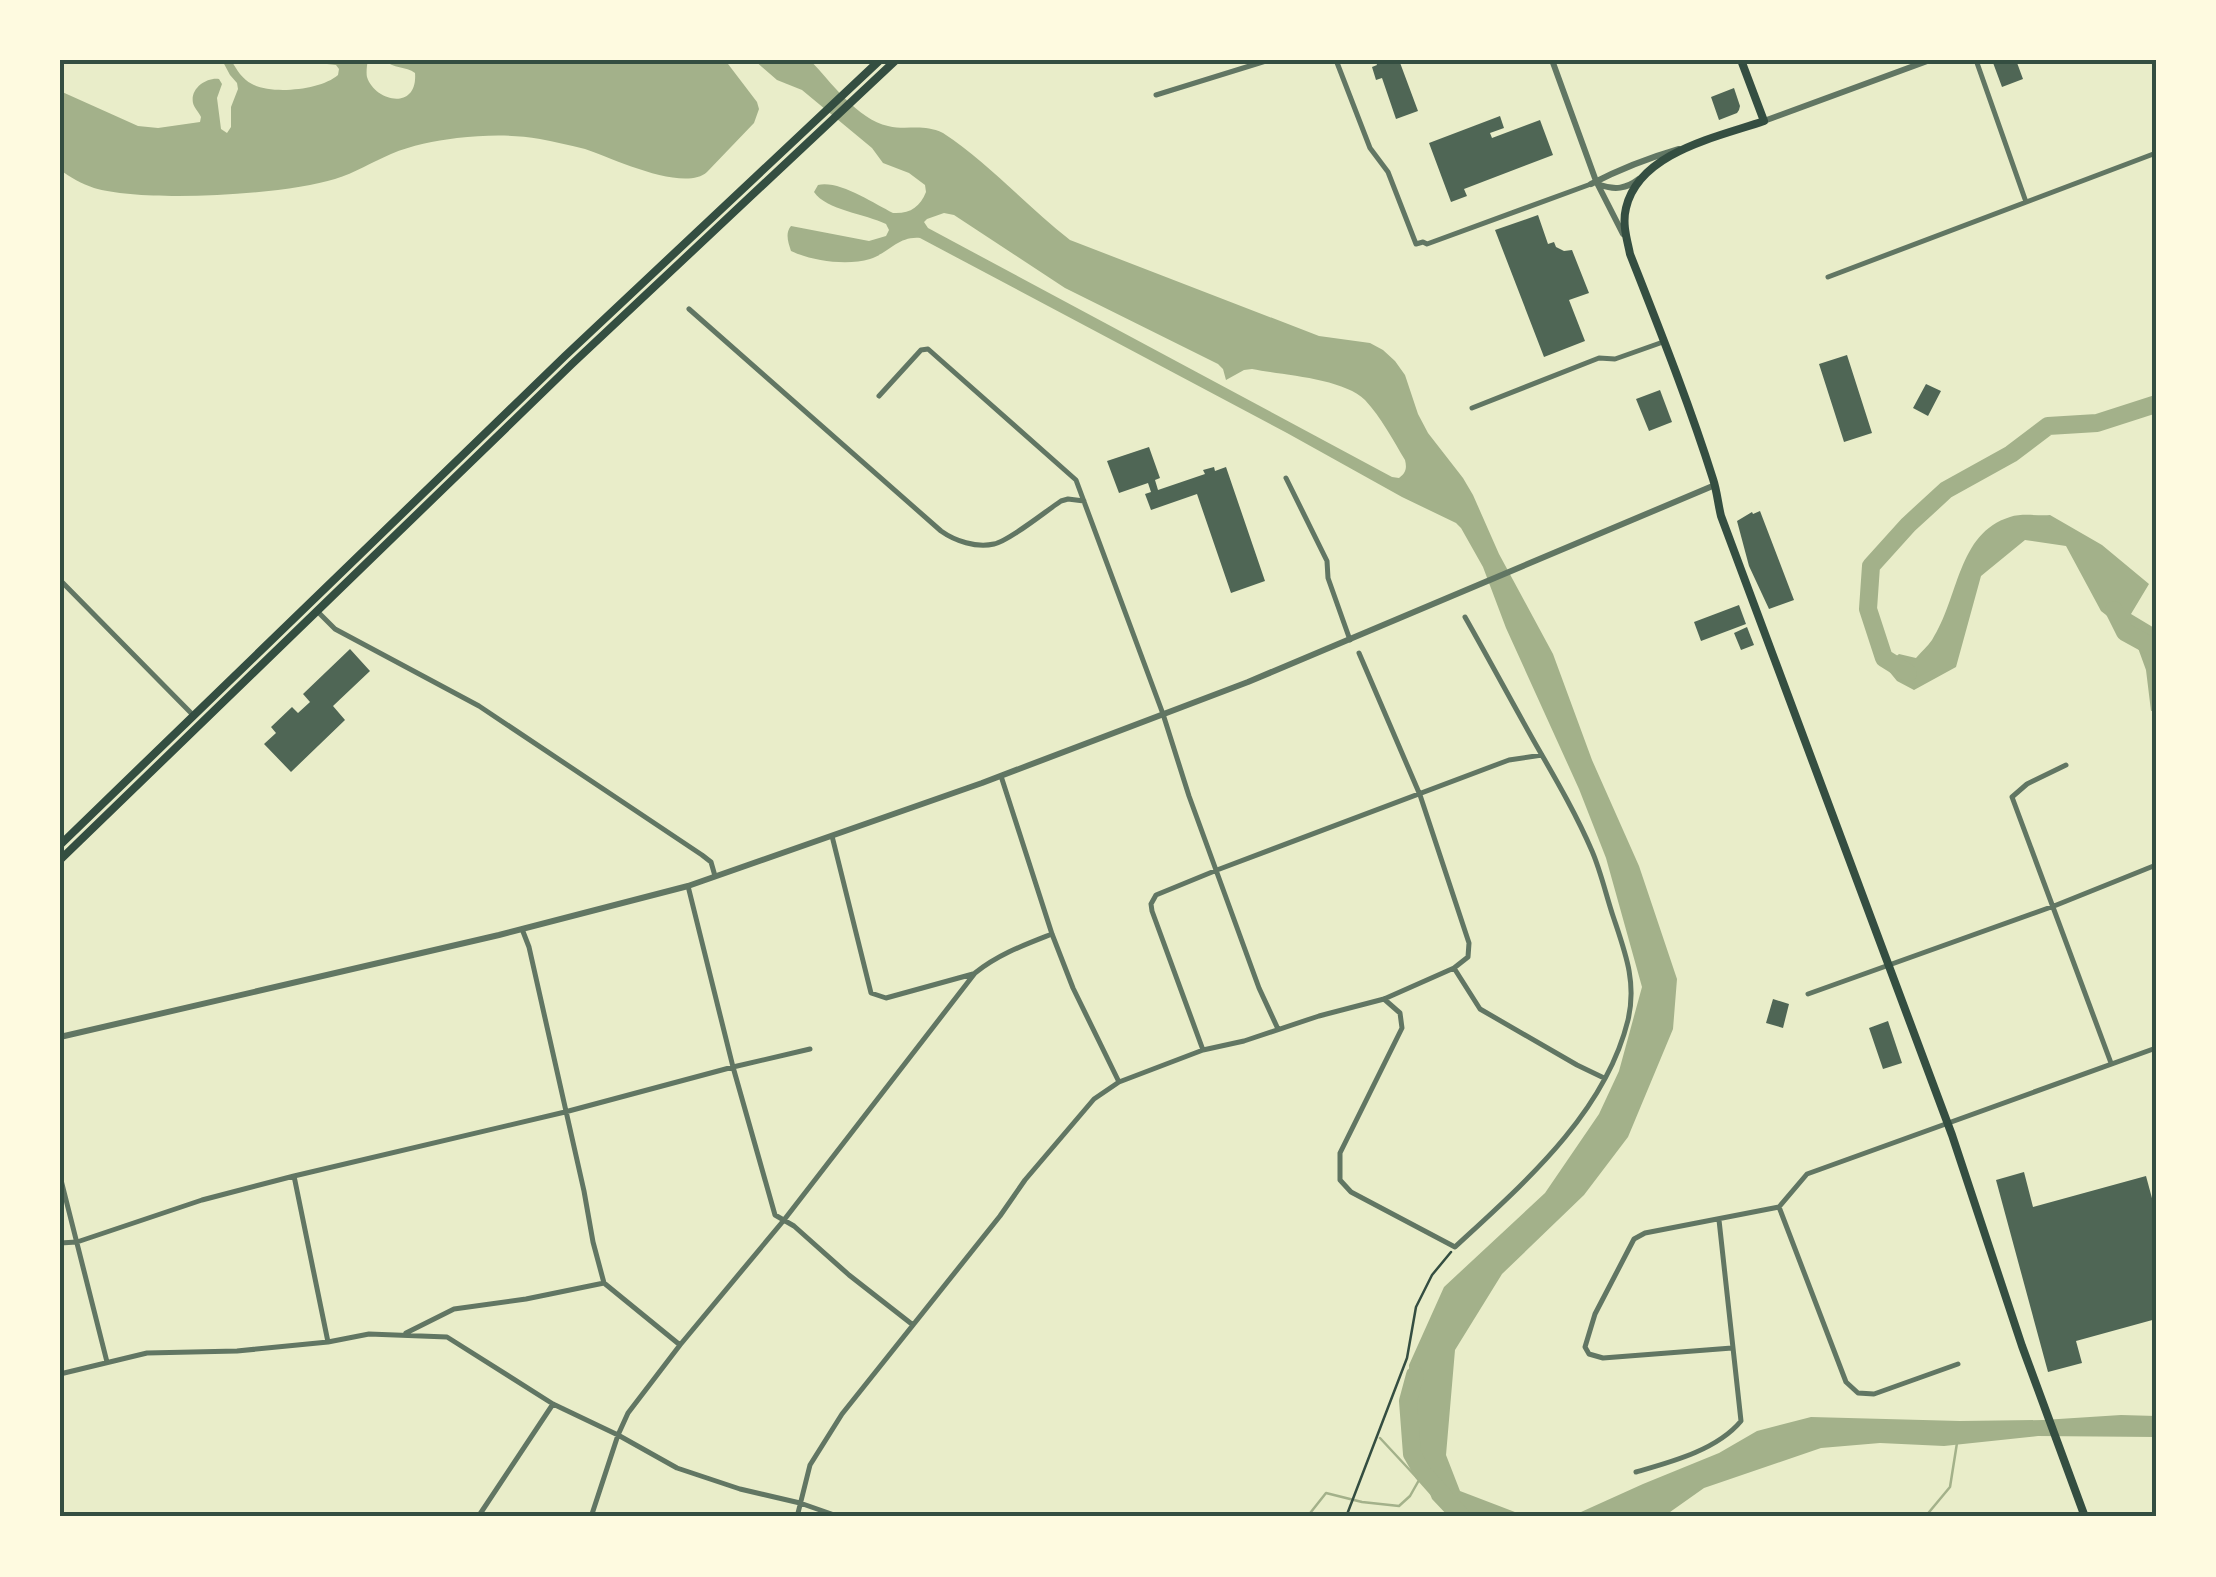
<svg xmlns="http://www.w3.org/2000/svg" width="2216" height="1577" font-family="Inter,sans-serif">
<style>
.water{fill:#a3b18a;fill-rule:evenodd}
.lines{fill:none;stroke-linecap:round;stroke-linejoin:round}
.stream{stroke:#a3b18a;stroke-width:2.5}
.river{stroke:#a3b18a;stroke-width:18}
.building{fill:#4f6655}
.path{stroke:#344e41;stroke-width:2.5}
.minor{stroke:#617663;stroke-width:5}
.tertiary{stroke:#617663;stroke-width:6}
.trunk{stroke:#344e41;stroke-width:8}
.neatline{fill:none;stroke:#344e41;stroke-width:4}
</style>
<rect width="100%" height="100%" fill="#e9edc9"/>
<path class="water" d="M222,60h9c6,10 11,19 21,24 20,11 69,6 86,-9l1,-6 -3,-4 -9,-1 -79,-4h120c-1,4 -2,13 -1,17 8,25 51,34 48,-4 -9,-7 -22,-4 -31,-13h341l32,42 2,7 -5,14 -47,49c-23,21 -95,-14 -122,-23 -15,-4 -30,-7 -45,-10 -28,-5 -55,-4 -83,-1 -23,3 -45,7 -66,16 -19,8 -36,19 -56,25 -51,16 -190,24 -241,9 -12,-4 -24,-11 -34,-18v-79l78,35 20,2 42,-6 1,-5c-2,-5 -7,-9 -8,-14 -3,-15 14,-26 26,-24l3,5 -5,14 4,31 6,4 4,-6v-20l7,-18 -1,-6 -7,-8z
M754,60h56c20,21 48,60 78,66 20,5 33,-3 55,7 46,30 83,73 127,107l249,96 51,7 13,7 12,11 10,14 13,39 10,19 35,45 10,17 26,59 54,100 39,106 47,106 38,113 -4,50 -45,108 -44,58 -82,79 -47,76 -9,105 14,36 68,26h-79l-17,-18 -22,-57 -1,-77 35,-78 101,-94 54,-79 20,-43 23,-84 -36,-129 -27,-69 -73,-161 -23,-61 -22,-39 -5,-5 -54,-26 -115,-64 -367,-195c-22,-2 -31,15 -50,21 -23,7 -58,2 -79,-8 -3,-9 -6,-18 0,-25l78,15 17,-5 3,-6 -3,-6c-20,-10 -60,-14 -72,-32l4,-7c21,-5 55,18 75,28 17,1 27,-6 33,-21l-1,-7 -16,-12 -26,-10 -11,-15 -70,-58 -25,-10zM944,213l10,2 111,73 153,76 5,5 3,11 18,-10 8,-1c30,6 91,9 113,31 16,17 28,40 40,60 2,8 1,13 -6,18l-7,-1 -464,-249 -4,-6 3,-3z
M2050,515l52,30 47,39 -18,30 25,15v81l-5,1 -5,-41 -12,-33 -33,-26 -35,-65 -41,-6 -44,36 -25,91 -42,23 -17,-9 -9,-11v-7l11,-9 17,4c5,-6 12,-12 16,-18 27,-41 25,-107 78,-123 12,-4 28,-1 40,-2z
M2121,1415l35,1v21l-118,-1 -94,10 -64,-3 -59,5 -117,40 -41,29h-107l25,-5 62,-28 76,-31 38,-22 54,-14 149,4 83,-1z"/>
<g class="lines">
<path class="stream" d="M1380,1438l39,42
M1307,1517l19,-24 36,9 37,4 11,-10 13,-23
M1925,1517l25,-30 7,-44"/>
<path class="river" d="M2114,610l11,22 31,17
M1908,673l-24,-15 -16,-49 3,-43 37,-41 38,-35 65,-36 37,-28 49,-3 59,-19
M1415,1375l-7,26 4,53 11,19 39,44"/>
</g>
<path class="building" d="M1375,60h24l19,51 -22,8 -14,-41 -6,2 -4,-13 5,-2z
M1992,60h24l7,19 -21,8z
M1734,88l6,18 -1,4 -2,3 -18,7 -8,-23z
M1500,116l4,12 -14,5 2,5 48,-18 13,35 -89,34 3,7 -16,6 -22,-59z
M1538,215l10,29 6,-2 2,5 8,4 8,-1 17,43 -20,7 16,41 -41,16 -49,-127z
M1847,355l25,78 -28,9 -25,-78z
M1926,384l15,7 -13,25 -15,-8z
M1660,390l12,32 -23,9 -13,-32z
M1149,447l11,31 -5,2 3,10 47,-16 -2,-4 11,-3 1,4 11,-4 39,114 -34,12 -34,-99 -46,16 -6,-16 6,-2 -3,-9 -29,10 -12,-32z
M1760,511l34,89 -25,9 -20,-43 -12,-45 15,-9 1,2z
M1739,605l7,19 -45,17 -7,-19z
M1747,627l7,18 -13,5 -7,-17z
M350,649l20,22 -37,35 12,14 -54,52 -27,-28 12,-11 -5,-6 21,-20 6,6 12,-11 -7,-8z
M1773,999l16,5 -6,24 -17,-5z
M1888,1021l14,42 -19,6 -14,-41z
M2024,1172l9,35 113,-31 10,37v106l-80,22 6,22 -34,9 -52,-192z"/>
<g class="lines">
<path class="path" d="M1346,1517l61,-159 9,-51 16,-32 19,-23"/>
<path class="minor" d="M1336,60l34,88 18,24 28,72 7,-2 4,2 164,-60
M1976,60l50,142
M1156,95l113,-35
M1828,277l328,-124
M689,309l252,222c14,10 35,17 53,13 15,-3 52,-33 67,-43l7,-2 16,2
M879,396l42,-46 7,-1 148,131 87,234 26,82 70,192 19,41
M1472,408l127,-50 16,1 48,-17
M1286,478l41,83 1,17 22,62
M60,580l133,135
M317,611l18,18 144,77 223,149 9,7 4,14
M2066,765l-39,19 -15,13 99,266
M1001,776l51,158 21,54 46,94
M832,836l39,157 15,5 87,-24
M688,886l45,181 42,148 19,11 55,49 64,50
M522,929l7,18 55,244 9,51 11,41 76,62
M1454,968l26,41 97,56 27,13
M1808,994l246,-88 102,-41
M1384,999l16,14 2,15 -62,125v27l11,12 104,55c68,-63 150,-133 173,-227 9,-38 -3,-68 -15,-104 -7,-21 -12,-44 -21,-65 -15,-35 -34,-68 -53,-101 -25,-44 -49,-89 -74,-133
M1203,1050l-51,-139 -1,-7 5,-9 61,-25 292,-110 33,-5
M60,1176l47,186
M294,1176l34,166
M1779,1207l67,175 12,11 16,1 84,-30
M60,1243l17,-1 125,-42 92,-24 271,-64 168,-45 77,-18
M406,1333l48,-24 72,-10 78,-16
M1732,1348l-129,10 -14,-4 -4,-7 10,-33 39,-75 11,-6 134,-26 28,-33 349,-126
M60,1374l87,-21 90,-2 91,-9 41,-8 78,3 106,67 65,31 59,33 63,21 60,14 40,14
M1636,1472c35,-10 81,-22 105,-51l-22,-201
M478,1517l75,-113
M591,1517l27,-82 10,-22 52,-68 104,-125 191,-247c24,-19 49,-28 77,-39
M797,1517l13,-52 32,-51 158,-198 25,-36 69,-81 25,-17 84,-32 41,-9 75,-25 65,-17 70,-31 14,-11 1,-14 -49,-148 -61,-142"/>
<path class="tertiary" d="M1552,60l44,121 27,53
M1764,121l166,-61
M1591,184c29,-15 57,-26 88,-35
M1600,185c15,5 26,4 39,-6
M60,1037l439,-102 189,-49 294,-103 266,-101 467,-197"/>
<path class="trunk" d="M1741,60l23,61c-46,16 -125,31 -138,87 -4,16 1,31 4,46 29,74 59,149 83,225 4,12 5,25 8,37l231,619 70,211 63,171
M60,845l505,-489 315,-296
M60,860l512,-496 324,-304"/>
</g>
<rect width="2216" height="1577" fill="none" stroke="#fefae0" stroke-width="125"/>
<rect x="62" y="62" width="2092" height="1452" class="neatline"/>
</svg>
